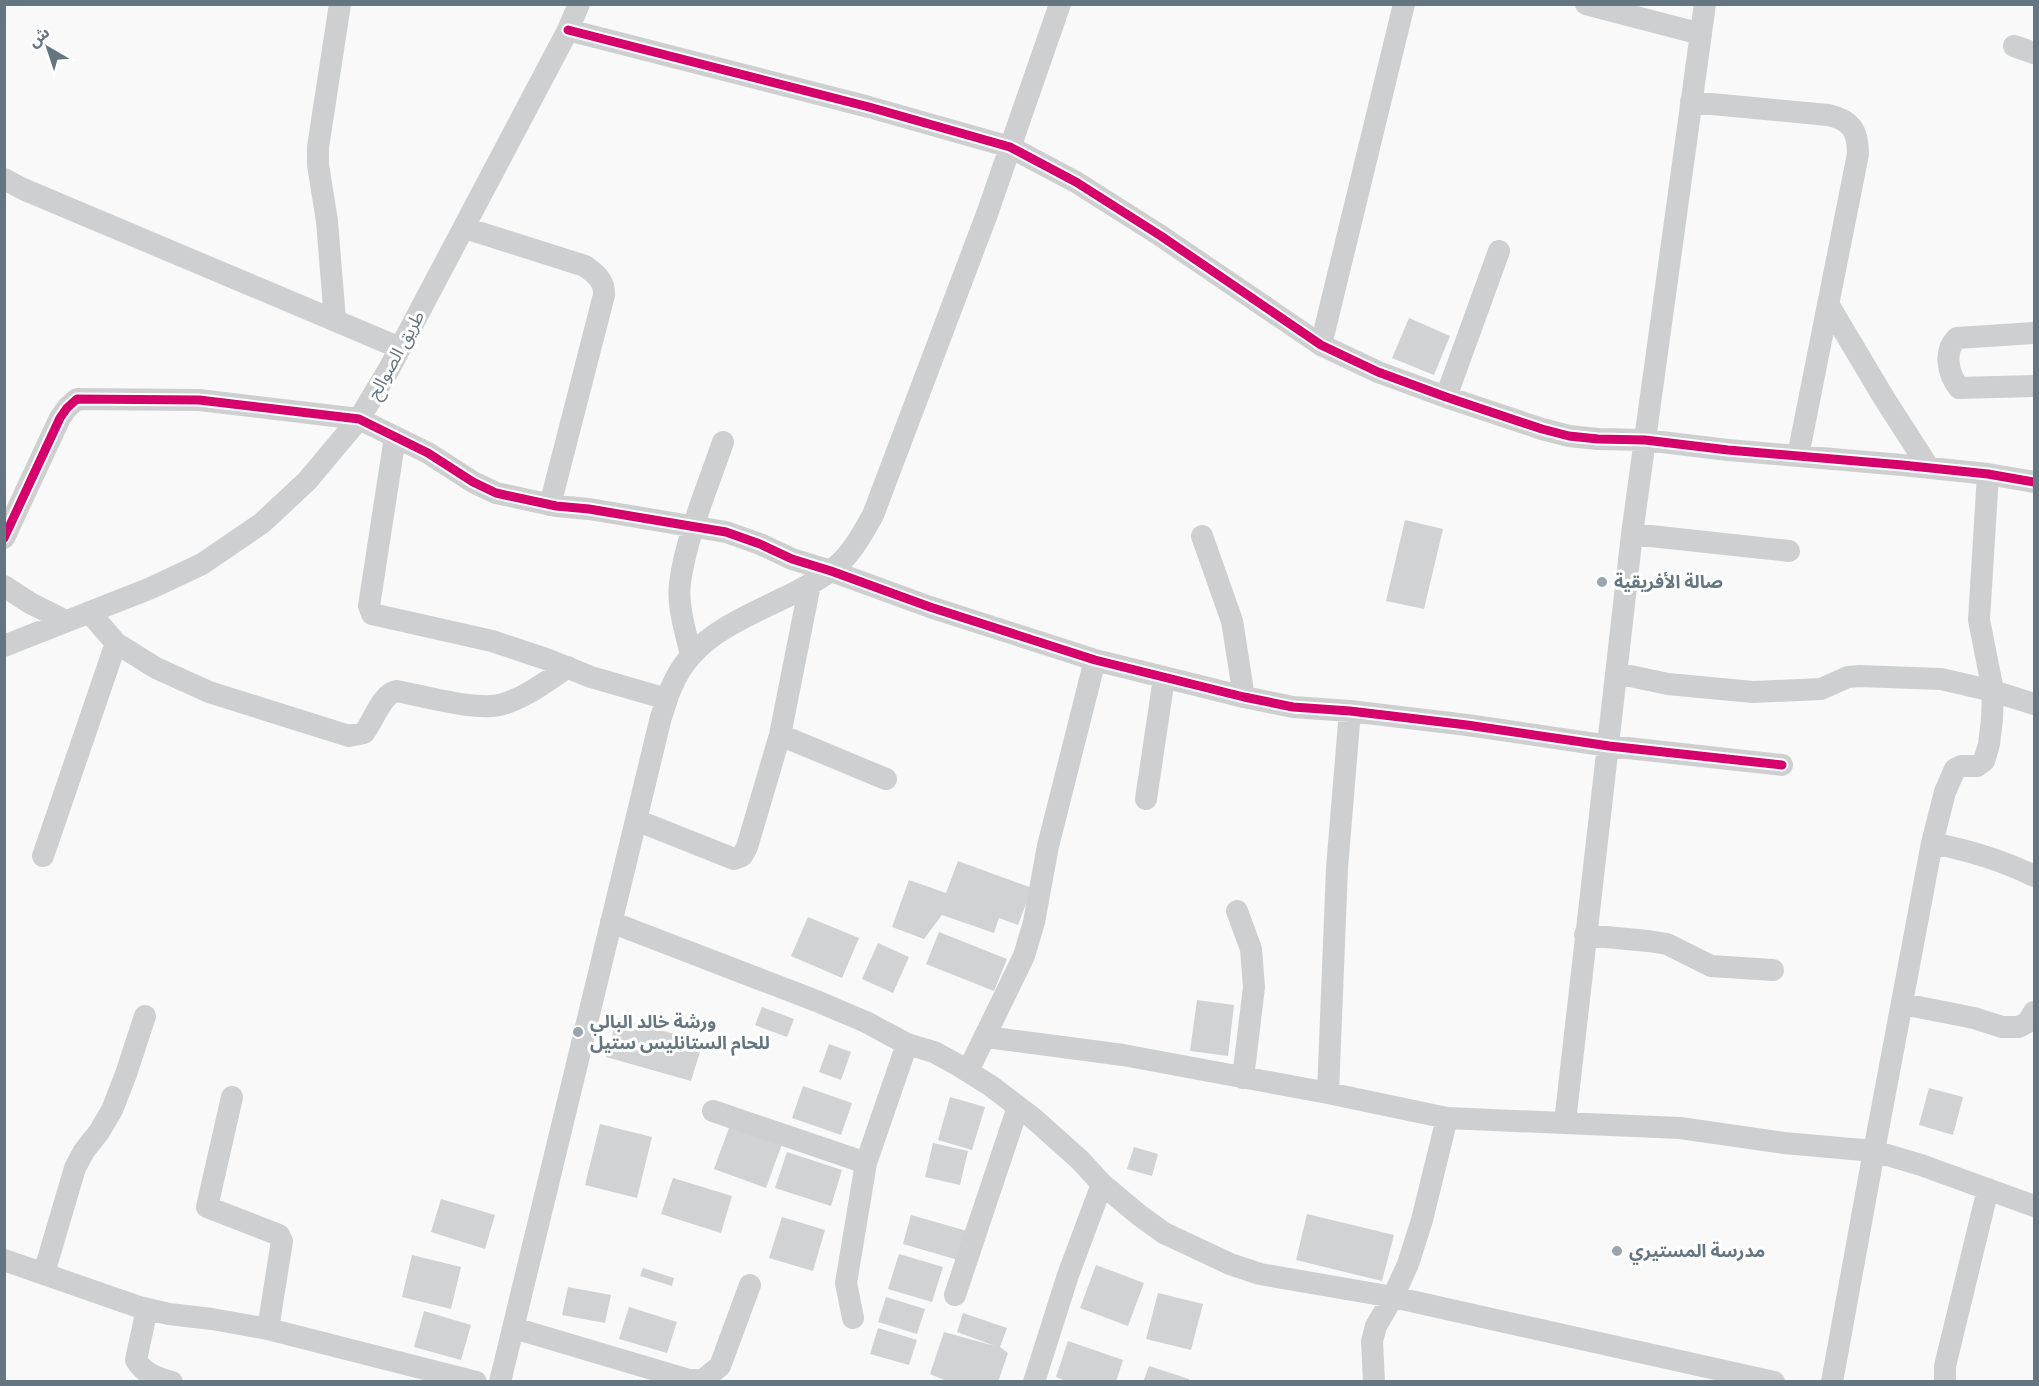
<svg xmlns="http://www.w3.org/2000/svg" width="2039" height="1386" font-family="Cabin,'Noto Sans Arabic',sans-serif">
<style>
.building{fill:#d0d2d3}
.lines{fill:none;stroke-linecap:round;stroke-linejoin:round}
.minor{stroke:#cecfd0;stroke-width:22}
.cycleway-casing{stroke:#fff;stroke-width:13}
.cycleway{stroke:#d6006c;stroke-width:9}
.poi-dot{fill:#99a4ac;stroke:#fff;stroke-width:2}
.labels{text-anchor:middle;stroke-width:6;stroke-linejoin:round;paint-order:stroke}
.street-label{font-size:18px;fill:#657683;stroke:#fff}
.poi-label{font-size:18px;font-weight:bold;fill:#657683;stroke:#fff;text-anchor:start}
</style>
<rect width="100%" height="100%" fill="#f9f9f9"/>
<path class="building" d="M1409,318l41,18 -16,39 -42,-17z
M1405,520l38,9 -19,80 -38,-8z
M958,861l74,27 -14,37 -19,-7 -5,15 -52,-18 -18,24 -32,-12 17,-47 37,13z
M808,917l51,21 -17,40 -51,-22z
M939,932l68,27 -13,32 -68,-27z
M878,943l31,14 -16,36 -31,-14z
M1197,1000l37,5 -6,51 -38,-5z
M762,1007l32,12 -7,18 -32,-12z
M617,1018l86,24 -12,39 -85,-24z
M829,1044l22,8 -10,28 -22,-8z
M803,1086l49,17 -11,32 -49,-17z
M1929,1088l34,9 -10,38 -34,-10z
M950,1097l35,10 -13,43 -34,-10z
M600,1124l52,13 -15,61 -52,-13z
M730,1125l52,19 -16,44 -52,-19z
M933,1143l35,8 -8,34 -35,-8z
M1134,1147l24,7 -6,22 -25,-7z
M787,1152l55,18 -11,36 -56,-18z
M673,1178l59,18 -11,37 -60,-19z
M441,1199l54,16 -10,34 -54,-17z
M1307,1214l87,21 -12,46 -86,-21z
M911,1215l56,16 -9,29 -55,-16z
M782,1217l43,13 -12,41 -44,-13z
M899,1254l44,13 -11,35 -44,-13z
M412,1255l49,12 -10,42 -49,-12z
M1096,1265l48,18 -16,43 -48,-18z
M643,1268l31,10 -2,8 -32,-10z
M568,1287l43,8 -6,28 -43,-8z
M1158,1293l45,11 -12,46 -45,-11z
M886,1297l39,12 -8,25 -39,-12z
M629,1307l48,15 -10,31 -48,-14z
M424,1311l47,14 -10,35 -47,-13z
M963,1313l44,15 -7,19 8,6 -10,29h-49l-19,-8 14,-42 51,14 -38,-14z
M878,1328l39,12 -8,25 -39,-11z
M1068,1341l55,19 -7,22h-48l-12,-5z
M1149,1366l40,13v3h-46z"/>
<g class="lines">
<path class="minor" d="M1586,4l115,30
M568,30l301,77 141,40 66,35 85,54 160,109 57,27 68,25 96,32 27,7 29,3 47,1 83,10 174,15 86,9 46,8
M2014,46l20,7
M1691,102l137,13c23,5 30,15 30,39l-60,302
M4,179l19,10 377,159
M465,228l120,38c11,8 20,15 19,29l-54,210
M1828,304l56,94 45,70
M335,320l-8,-99 -9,-56v-18l22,-143
M2034,333l-77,5c-14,13 -9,36 2,50l75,-2
M1321,345l83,-341
M1446,397l53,-146
M395,437l-26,169 3,8 120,27 54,18 45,18 76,22
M1988,474l-9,146 14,71 -1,28 -3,25 -5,17 -7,5h-16l-6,3 -10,23 -13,51 -58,308 47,14 113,41
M1632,534l157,17
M1202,536l30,85 12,76
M4,538l56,-120 7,-10 10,-9 122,1 160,19 69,34 45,29 23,11 60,13 33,3 137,23 34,12 32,15 39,12 99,36 165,53 149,37 49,10 57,4 117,14 142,21 173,19
M4,586l26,17 36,18
M89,612l27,31 40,25 53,24 140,44 15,-3c10,-13 18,-40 33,-42 27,5 81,21 106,13 24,-7 45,-24 65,-37
M4,646l147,-58 51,-24 60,-41 45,-42 52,-62 30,-50 179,-339 11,-26
M691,656c-5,-24 -14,-49 -11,-73 6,-46 28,-97 43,-141
M1616,673l52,11 85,8 68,-3 27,-12 12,-1 81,3 52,12 41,13
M780,735l106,44
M1146,799l18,-121
M636,820l98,39 8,-3 5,-9 33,-112 30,-151
M1932,843c35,7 70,17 102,33
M43,856l73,-213
M1237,911l14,38 3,38 -11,91
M611,922l208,80 47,20 41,22 27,8 22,12 35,22 42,32 47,42 22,24 37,31 25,18 66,31 30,10 133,23 381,85
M1585,935l63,6 19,3 44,22 62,4
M1903,1004l71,14 28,9h17l9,-5 6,-10
M986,1037l137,18 205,38 119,25
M968,1071l56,-115 10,-34 14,-76 47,-186
M1328,1093l9,-225 13,-157
M232,1097l-25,110 72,28 3,6 -14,88
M713,1111l153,52
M1565,1122l67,-588 73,-530
M4,1260l135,47 30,7 43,5 56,10 208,53
M44,1273l31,-105 9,-17 15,-19 13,-22 14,-36 19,-58
M955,1295l63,-188
M147,1309l-11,51c8,14 22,18 36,22
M853,1318l-7,-35 20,-120 41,-119
M514,1328l175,52h14l17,-14 30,-81
M500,1382l161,-665c4,-10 6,-21 11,-31 21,-50 71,-68 116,-90 19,-10 39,-20 54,-35 13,-13 22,-30 31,-46l114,-301 73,-210
M1034,1382l34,-107 34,-91
M1374,1382l-2,-41 4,-15 17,-29 15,-33 14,-44 25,-102 233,10 104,15 90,8 -42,231
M1945,1382v-16l43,-177"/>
<defs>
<path id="cycleway" d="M568,30l301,77 141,40 66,35 85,54 160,109 57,27 68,25 96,32 27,7 29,3 47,1 83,10 174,15 86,9 46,8
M4,538l56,-120 7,-10 10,-9 122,1 160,19 69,34 45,29 23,11 60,13 33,3 137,23 34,12 32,15 39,12 99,36 165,53 149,37 49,10 57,4 117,14 142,21 173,19"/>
</defs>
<use href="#cycleway" class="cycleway-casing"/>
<use href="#cycleway" class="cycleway"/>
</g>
<g class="poi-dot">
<circle cx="1602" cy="582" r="6"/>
<circle cx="578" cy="1032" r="6"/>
<circle cx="1617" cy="1251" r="6"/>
</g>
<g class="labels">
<g class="street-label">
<text transform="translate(396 355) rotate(-61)" y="6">طريق الصوالح</text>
</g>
<g class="poi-label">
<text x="1614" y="588">صالة الأفريقية</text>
<text x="590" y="1028">ورشة خالد البالي<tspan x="590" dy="21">للحام الستانليس ستيل</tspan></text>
<text x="1629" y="1257">مدرسة المستيري</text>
</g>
</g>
<rect width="2039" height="1386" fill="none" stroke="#657683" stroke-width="12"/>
<g transform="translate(48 48) rotate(321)" stroke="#ffffff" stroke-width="4.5" paint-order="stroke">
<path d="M0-4.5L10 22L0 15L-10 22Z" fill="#657683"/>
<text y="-9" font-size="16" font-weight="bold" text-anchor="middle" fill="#657683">ش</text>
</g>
</svg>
